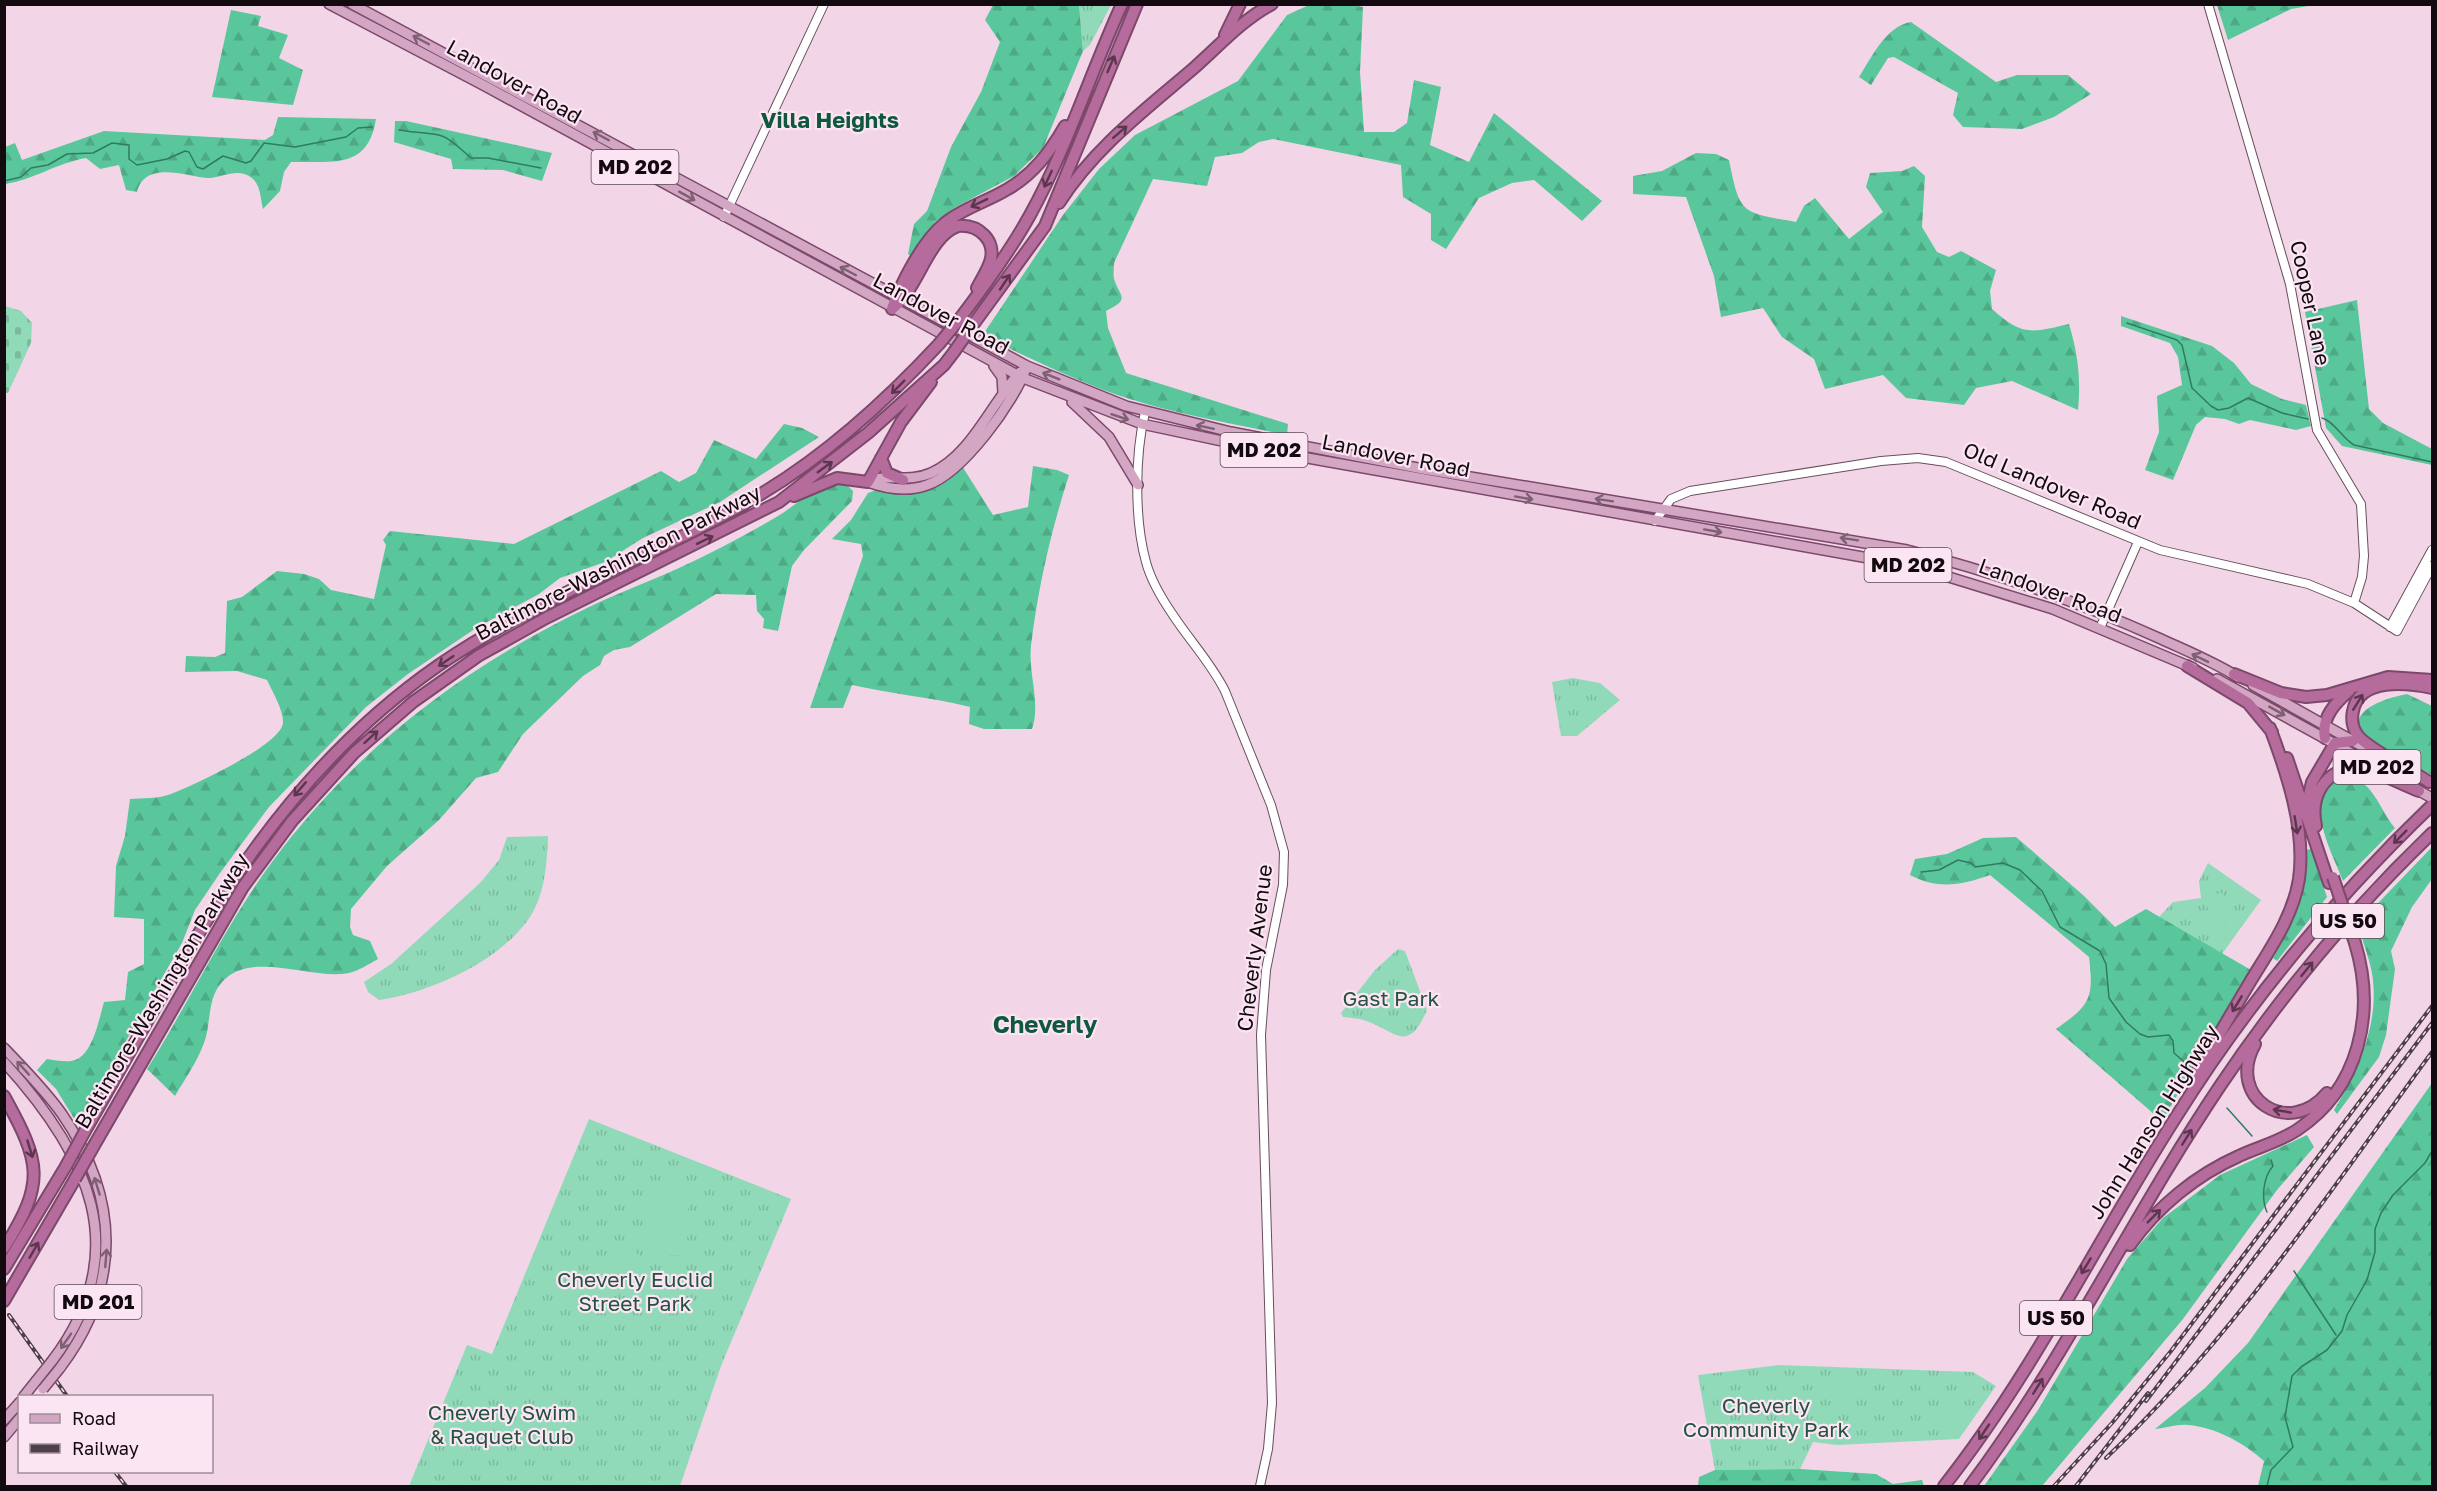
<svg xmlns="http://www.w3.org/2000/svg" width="2437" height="1491" font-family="'Golos Text',sans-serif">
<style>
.grass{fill:url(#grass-tufts)}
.forest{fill:url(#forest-firs)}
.cemetery{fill:url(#cemetery-stones)}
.pitch{fill:#91dab9}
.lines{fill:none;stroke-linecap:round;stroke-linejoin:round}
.stream{stroke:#2f7c60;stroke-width:1.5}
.minor-casing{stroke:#67505e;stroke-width:10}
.major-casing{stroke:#7c496b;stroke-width:12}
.highway-casing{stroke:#7c496b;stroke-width:14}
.minor{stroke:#fff;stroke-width:8}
.major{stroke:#d3a6c4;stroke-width:9}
.highway{stroke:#b56b9c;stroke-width:10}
.rail-casing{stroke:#4e4048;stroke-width:4}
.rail{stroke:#fce5f3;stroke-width:1.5;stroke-dasharray:4.5;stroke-linecap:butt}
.major-bridge-casing{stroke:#7c496b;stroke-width:12;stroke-linecap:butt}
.highway-bridge-casing{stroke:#7c496b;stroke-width:14;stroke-linecap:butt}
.major-bridge{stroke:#d3a6c4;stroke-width:9}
.highway-bridge{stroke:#b56b9c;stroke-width:10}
.oneway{stroke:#7d6073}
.oneway2{stroke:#5c364e}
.labels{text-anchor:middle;stroke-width:4.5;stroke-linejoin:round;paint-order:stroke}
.shield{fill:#fce5f3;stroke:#594c53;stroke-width:1.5}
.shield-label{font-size:20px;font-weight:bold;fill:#130a0f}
.street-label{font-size:21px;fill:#130a0f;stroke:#fce5f3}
.park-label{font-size:21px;fill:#245240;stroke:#fce5f3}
.neighbourhood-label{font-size:22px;font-weight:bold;fill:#0f583f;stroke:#fce5f3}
.quarter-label{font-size:24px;font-weight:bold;fill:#0f583f;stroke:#fce5f3}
</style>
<defs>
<pattern id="grass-tufts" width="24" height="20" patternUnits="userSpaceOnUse" patternTransform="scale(1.5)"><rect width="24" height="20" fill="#91dab9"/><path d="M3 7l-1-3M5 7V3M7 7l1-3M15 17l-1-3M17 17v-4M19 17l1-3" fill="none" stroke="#7cba9e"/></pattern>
<pattern id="forest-firs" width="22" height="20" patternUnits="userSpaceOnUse" patternTransform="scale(1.5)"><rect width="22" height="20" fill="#59c79b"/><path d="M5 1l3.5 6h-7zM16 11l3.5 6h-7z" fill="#4daa84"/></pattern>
<pattern id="cemetery-stones" width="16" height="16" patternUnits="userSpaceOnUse" patternTransform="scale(1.5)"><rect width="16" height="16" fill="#91dab9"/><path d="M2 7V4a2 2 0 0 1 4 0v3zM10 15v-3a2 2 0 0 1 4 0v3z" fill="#7cba9e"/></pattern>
</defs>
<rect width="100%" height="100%" fill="#f2d6e7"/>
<path class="grass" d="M1079,5h32l-21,40 -7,6z
M1573,678l27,5 20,17 -43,36h-16l-9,-54z
M548,836c-1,27 -3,58 -18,81 -29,44 -100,76 -151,83l-11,-8 -4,-10 27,-18 89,-81 19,-23 8,-23z
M2208,863l53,37 -39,54 -64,-36 15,-16 28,-4 -2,-17z
M1398,949l7,2 22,59c-20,46 -31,20 -64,10 -6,-2 -13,-2 -20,-3l-2,-4 34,-43z
M589,1119l202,80 -70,167 -41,120h-271l58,-141 25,9z
M1779,1365l194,7 23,14 -37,53 -122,6 -24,-3 -13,27 -85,1 -17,-95z"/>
<path class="forest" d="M1345,4l18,3 -3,65 4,60h30l13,-9 7,-43 27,7 -11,58 39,17 25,-49 108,88 -20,20 -48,-41 -22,3 -33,15 -33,51 -15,-9v-26l-28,-17 -2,-32 -128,-26 -14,3 -17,11 -27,4 -8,29 -54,-7 -39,84c0,5 -1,12 0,16 6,18 17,20 -8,32l2,17 18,45 162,51 -1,11c-53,-11 -106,-20 -157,-36 -51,-16 -99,-41 -148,-63l81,-121 36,-46 36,-34 103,-54 49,-66 22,-10z
M993,5h86l4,46 -40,97 -29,28 -58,31 -21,15 -23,35 -4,-3 6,-30 13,-13 24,-64 30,-55 19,-50 -15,-22z
M2217,5h97l-23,4 -63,31z
M231,10l30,6 -3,10 30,9 -9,23 24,12 -10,35 -81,-8z
M1911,22l85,60 21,-7h51l23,19 -37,23 -32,12 -59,-2 -10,-12 5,-22 -64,-36 -6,1 -17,27 -12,-8c13,-20 27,-51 52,-55z
M278,117l98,2c-8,51 -43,42 -85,43l-7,10 -4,19 -17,18c-3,-12 -2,-26 -14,-33 -12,-8 -28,2 -42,2 -21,-2 -62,-18 -70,14l-11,-2 -7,-25 -19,4 -14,-11c-29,5 -53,22 -81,26v-37l10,-4 7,17 82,-29 161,9 8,-5z
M395,121h11l146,32 -10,28 -39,-11 -50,-1 -2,-10 -57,-17z
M1696,153l20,1 13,6c11,55 12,52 67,62l8,-16 11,-8 34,41 34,-27 -17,-25 4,-14 32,-2 12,-5 11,10 -3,51 15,25 12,5 12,-6 35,19 -6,21 2,18c30,27 39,24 77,15 9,30 12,55 9,86l-66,-29 -36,7 -12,17 -58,-7 -23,-23 -58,14 -11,-30 -32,-22 -19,-29 -42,9 -7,-41 -28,-79 -53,-3v-18l29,-5z
M2357,300l12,109 14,14 49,26v16l-90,-19 -16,-18 -21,-116z
M2121,316l91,30 22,17 17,21 31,15 24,6 5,21 -15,4 -46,-10 -11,4 -14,-5 -20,-2 -9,8 -23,55 -28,-10 14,-38 -2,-36 25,-11 -4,-28 -8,-14 -49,-17z
M784,424l18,4 17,9 -99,65 -77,36 -38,24 -45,16 -21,16 -63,34 -68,46 -42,33 -97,100 -49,66 -25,37 -13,33 -104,182 -22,-36 -19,-19 10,-11c8,1 21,4 28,1 18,-6 24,-41 29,-58l21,-2 3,-28 16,-8v-45l-30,-2 2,-51 9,-30 5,-37c12,-1 29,0 41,-5 21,-8 110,-49 112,-71 1,-12 -11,-32 -16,-43l-30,-9 -52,1 1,-16 29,1 10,-4 2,-52 15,-4 35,-26 27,3 15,5 12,11 43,9 12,-54 -3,-5 7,-9 124,13 147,-73 18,11 17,-9 18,-33 42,19z
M962,466l31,49 35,-8 5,-41 24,4 12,5c-18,56 -31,112 -38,171 -3,27 10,58 1,83h-48l-15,-5 1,-17c-40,-10 -79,-13 -118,-22l-9,23h-33l53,-152 -2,-12 -29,-5 19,-19 17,-27 8,-3 20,3z
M834,482l12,2 7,7 -1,10 -48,49 -12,16 -14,65 -15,-3 1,-9 -7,-8 -1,-16 -40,-1 -86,53 -16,3 -10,6 -4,9 -17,11 -60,58 -25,38 -22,6 -37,42 -52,46 -36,43 -1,18 3,8 17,6 8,18c-9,5 -20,12 -29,14 -40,8 -110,-30 -134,20 -7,15 -5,35 -11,50 -7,19 -19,36 -29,53l-28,-27c43,-68 77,-142 125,-207 82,-111 189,-193 313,-253 30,-15 63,-27 94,-41 34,-16 67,-33 99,-52 18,-11 36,-29 56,-34z
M2407,694l25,12v69l-62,-34c-34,-27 15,-43 37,-47z
M2342,776c31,1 36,32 53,52l-52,53c-13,-34 -42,-81 -1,-105z
M2016,837l67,58 32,32 31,-18 105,61 -89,151 -106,-92c34,-24 38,-30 33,-72l-99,-82c-28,10 -52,15 -80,0l5,-16 32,-5 36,-16z
M2432,847v32l-20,28 -21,44 4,18 -9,66 -7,22 -42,57 -3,-4c25,-41 46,-87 38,-137 -3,-16 -10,-33 -14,-49z
M2311,849l16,48 -50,64 -4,-3c21,-35 32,-67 32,-108z
M2432,1083v403h-174l6,-25c-20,-18 -49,-34 -76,-36 -10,-1 -22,3 -33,4l50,-41 43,-45z
M2307,1135l7,12 -37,43 -94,129 -141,167h-58l54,-76 89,-151 36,-41 57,-43z
M1800,1469l76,5 17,10 29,-4 2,6h-226l1,-9 16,-7z"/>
<path class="cemetery" d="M5,306l16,5 11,12 -1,20 -23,50 -4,-1z"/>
<path class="pitch" d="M2222,893l5,32 -17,3 -4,-33z
M643,1189l45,1 -1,65h-44z
M625,1248l10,3 11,12v15l-5,6 -31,-1 -1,-26z
M1830 1394a13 13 0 1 1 26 0a13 13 0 1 1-26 0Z
M1933 1421a13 13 0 1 1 26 0a13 13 0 1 1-26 0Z"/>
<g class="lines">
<path class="stream" d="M399,130c44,7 37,-4 72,28h17l53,10
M4,181l17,-4 10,-9 17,-3 19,-11 26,-1 19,-10 17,2v14l8,6 30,-6 18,-8 4,1 8,15 6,2 20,-13 23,7 5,-2 13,-18 31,4 51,-10 12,-9 14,-1
M2127,323l50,17 5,5 10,43 19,18 7,4 11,-2 19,-10 34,15 26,6
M2322,418c12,3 20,20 32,27l78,17
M1921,872l18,-2 19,-10 13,3 4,4 28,-4 17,7 22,21 18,36 40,24 6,13 3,34 17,24 14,12 8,3 21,-2 4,6 1,12 16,14
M2227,1108l25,28
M2267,1212c-6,-13 -4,-35 6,-46l-2,-6
M2294,1271l42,64
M2267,1486l4,-16 22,-23 -8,-30 7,-41 9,-9 26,-17 15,-19 5,-16 20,-35 8,-28v-23l6,-16 12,-18 32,-32 7,-12"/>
<defs>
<path id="minor" d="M2208,4l82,280 27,146 44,74 3,52 -2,21 -8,26
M724,217l100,-213
M1145,412c-10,43 -11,107 1,150 5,19 16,37 27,53 17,26 38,48 52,76l46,114 13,47 -1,33 -17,85 -5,65 11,368 -4,46 -8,37
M1655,521l16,-22 19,-8 191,-30 37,-3 28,4 214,88 148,34 46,19 43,28 35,-65
M2390,627l42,-77
M2100,628l38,-86"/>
<path id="major" d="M329,4l156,82 538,292 119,46 132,28 639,114 140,43 140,59
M352,4l675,362 99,40 105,26 192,37 484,81c87,22 172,52 254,89 26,12 53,23 77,38
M994,366l8,11 1,16
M1072,402l37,35 29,48
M868,482c19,7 40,10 59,3 36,-12 88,-84 100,-119
M868,482c16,-9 41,1 63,-9 40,-17 61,-71 89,-101
M2217,679l174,96
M2253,685l116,65
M2414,788l18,10
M4,1048c20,21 41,42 58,66 58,84 60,172 -2,254
M4,1062c84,92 132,189 48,299
M24,1396l12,-15
M4,1420l16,-18
M4,1437l16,-19"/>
<path id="highway" d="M1225,35l15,-31
M1059,203c35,-55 86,-93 135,-135 26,-23 48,-48 78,-64
M893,308c26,-20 35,-72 65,-82 21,-2 39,15 32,36 -3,9 -9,18 -13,26
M892,309c9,-26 31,-69 53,-86 18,-15 41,-21 61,-33 27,-15 44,-38 59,-64
M958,321c26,-34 51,-68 72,-106 37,-67 60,-141 92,-211
M970,329l75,-103 92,-222
M881,458l6,15 16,7
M794,496l43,-18 31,4 33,-60 30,-40
M2187,666l61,37 24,29
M2234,674l47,19 25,4 21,-2 61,-18 44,3
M2325,738c-4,-20 10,-35 24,-47
M2287,758l42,125
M2429,782c-18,-12 -57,-31 -70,-45 -6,-7 -8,-17 -6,-26 6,-34 55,-28 79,-23
M2306,808l6,-26 23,-39 18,-2
M2316,826c-3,-14 -2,-28 6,-40 26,-36 67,-6 97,5
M2255,1044c-30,54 34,95 72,49
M2192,1080c20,-33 39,-66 58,-98 20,-33 43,-65 49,-103 7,-49 -12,-106 -29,-151
M4,1096c37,67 42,86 0,152
M85,1131c102,-177 181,-346 354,-466 101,-69 217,-109 322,-171 67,-40 125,-93 178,-150
M92,1149l151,-262 49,-66 62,-68 59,-51 65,-46 68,-38 233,-116 89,-69 76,-68 10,-13
M2130,1245c27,-38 66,-70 109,-89 19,-9 40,-14 58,-26 63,-42 79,-118 58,-187
M4,1269l62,-103
M4,1301l71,-122
M1944,1486c90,-114 154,-247 232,-369 72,-115 158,-218 256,-312
M1970,1486c94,-125 162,-269 250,-400 61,-91 133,-177 212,-253"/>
</defs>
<use href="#minor" class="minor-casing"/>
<use href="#major" class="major-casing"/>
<use href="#highway" class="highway-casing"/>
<use href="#minor" class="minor"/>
<use href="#major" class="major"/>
<use href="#highway" class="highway"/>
<defs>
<path id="rail" d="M9,1315l58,81
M2146,1401l286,-378
M2106,1458c127,-120 223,-266 326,-406
M115,1472l11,14
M2054,1486l58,-63 59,-72 261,-345
M2076,1486l72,-93"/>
</defs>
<use href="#rail" class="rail-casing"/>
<use href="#rail" class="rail"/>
<defs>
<path id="major-bridge" d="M36,1381l16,-20
M43,1389l17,-21"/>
<path id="highway-bridge" d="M939,344l19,-23
M954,352l16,-23
M2333,877l22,66
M66,1166l19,-35
M75,1179l17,-30"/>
</defs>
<use href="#major-bridge" class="major-bridge-casing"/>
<use href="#highway-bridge" class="highway-bridge-casing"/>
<use href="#major-bridge" class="major-bridge"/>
<use href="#highway-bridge" class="highway-bridge"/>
</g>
<defs><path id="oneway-shaft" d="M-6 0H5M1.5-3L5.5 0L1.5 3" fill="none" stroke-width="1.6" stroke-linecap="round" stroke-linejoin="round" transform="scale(1.5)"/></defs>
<g class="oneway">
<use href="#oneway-shaft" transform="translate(421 40) rotate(-152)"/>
<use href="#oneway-shaft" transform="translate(601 136) rotate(-152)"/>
<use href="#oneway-shaft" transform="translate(687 196) rotate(29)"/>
<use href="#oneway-shaft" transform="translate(848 271) rotate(-152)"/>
<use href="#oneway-shaft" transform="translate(1051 376) rotate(-158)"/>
<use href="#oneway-shaft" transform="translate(1120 417) rotate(18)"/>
<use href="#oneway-shaft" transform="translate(1205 427) rotate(-168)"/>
<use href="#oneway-shaft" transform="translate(1524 498) rotate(10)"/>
<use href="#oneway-shaft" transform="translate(1604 500) rotate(-171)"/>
<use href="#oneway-shaft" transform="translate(1713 531) rotate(10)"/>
<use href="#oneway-shaft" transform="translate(1849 539) rotate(-171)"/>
<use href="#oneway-shaft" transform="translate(2200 658) rotate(-154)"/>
<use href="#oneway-shaft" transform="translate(2277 711) rotate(29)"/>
<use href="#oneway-shaft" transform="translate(23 1068) rotate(-132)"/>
<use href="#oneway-shaft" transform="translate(97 1186) rotate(-107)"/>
<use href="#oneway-shaft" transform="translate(106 1258) rotate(-85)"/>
<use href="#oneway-shaft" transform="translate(66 1341) rotate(125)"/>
</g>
<g class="oneway2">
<use href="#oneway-shaft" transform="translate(1111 64) rotate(-67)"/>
<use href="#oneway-shaft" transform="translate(1120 132) rotate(-41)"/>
<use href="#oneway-shaft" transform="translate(1048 179) rotate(115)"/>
<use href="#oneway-shaft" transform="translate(979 203) rotate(154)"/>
<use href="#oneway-shaft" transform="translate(1005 282) rotate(-56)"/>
<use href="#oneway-shaft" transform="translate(898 387) rotate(135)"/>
<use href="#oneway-shaft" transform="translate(825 467) rotate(-36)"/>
<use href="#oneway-shaft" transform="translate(705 540) rotate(-26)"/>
<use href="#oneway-shaft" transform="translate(446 661) rotate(146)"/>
<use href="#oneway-shaft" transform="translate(2358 702) rotate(-58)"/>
<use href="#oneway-shaft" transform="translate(371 737) rotate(-42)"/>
<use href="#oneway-shaft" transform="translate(300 789) rotate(131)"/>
<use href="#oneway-shaft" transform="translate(2296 825) rotate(81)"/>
<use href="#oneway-shaft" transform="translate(2400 837) rotate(135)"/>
<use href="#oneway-shaft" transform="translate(2307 969) rotate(-51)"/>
<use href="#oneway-shaft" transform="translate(2237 1004) rotate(121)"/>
<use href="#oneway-shaft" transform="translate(2282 1111) rotate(-170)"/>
<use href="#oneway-shaft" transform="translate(2187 1137) rotate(-58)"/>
<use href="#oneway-shaft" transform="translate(30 1149) rotate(73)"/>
<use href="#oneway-shaft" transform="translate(2154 1216) rotate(-45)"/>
<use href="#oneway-shaft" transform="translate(34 1250) rotate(-60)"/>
<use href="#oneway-shaft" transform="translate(2086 1266) rotate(121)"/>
<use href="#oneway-shaft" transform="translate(2038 1386) rotate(-58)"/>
<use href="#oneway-shaft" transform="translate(1984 1432) rotate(124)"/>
</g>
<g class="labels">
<g class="shield">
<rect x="591.5" y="150" width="87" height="34" rx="4.5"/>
<rect x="1220.5" y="433" width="87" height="34" rx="4.5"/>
<rect x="1864.5" y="548" width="87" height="34" rx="4.5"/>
<rect x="2333.5" y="750" width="87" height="34" rx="4.5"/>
<rect x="2312" y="904" width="72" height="34" rx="4.5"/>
<rect x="54.5" y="1285" width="87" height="34" rx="4.5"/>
<rect x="2020" y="1301" width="72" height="34" rx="4.5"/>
</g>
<g class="shield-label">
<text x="635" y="174">MD 202</text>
<text x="1264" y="457">MD 202</text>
<text x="1908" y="572">MD 202</text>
<text x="2377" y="774">MD 202</text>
<text x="2348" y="928">US 50</text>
<text x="98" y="1309">MD 201</text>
<text x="2056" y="1325">US 50</text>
</g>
<g class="street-label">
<text transform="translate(514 82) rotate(29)" y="7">Landover Road</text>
<text transform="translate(2310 303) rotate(78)" y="7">Cooper Lane</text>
<text transform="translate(941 314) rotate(28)" y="7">Landover Road</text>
<text transform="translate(1396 456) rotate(11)" y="7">Landover Road</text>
<text transform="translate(2052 486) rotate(23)" y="7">Old Landover Road</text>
<text transform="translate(618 563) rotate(-27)" y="7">Baltimore-Washington Parkway</text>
<text transform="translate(2050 591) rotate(20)" y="7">Landover Road</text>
<text transform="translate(1255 948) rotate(-83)" y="7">Cheverly Avenue</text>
<text transform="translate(162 991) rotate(-59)" y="7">Baltimore-Washington Parkway</text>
<text transform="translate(2154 1122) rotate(-58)" y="7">John Hanson Highway</text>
</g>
<g class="park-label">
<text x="1391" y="1006">Gast Park</text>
<text x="635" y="1287">Cheverly Euclid<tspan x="635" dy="24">Street Park</tspan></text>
<text x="1766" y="1413">Cheverly<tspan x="1766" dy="24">Community Park</tspan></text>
<text x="502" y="1420">Cheverly Swim<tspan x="502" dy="24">&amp; Raquet Club</tspan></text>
</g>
<g class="neighbourhood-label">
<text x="830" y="128">Villa Heights</text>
</g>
<g class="quarter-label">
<text x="1045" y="1033">Cheverly</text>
</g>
</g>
<rect width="2437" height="1491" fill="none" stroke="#130a0f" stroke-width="12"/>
<rect x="18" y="1395" width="195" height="78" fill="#fce5f3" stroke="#9f8d98" stroke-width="1.5"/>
<rect x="30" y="1414" width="30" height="9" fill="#d3a6c4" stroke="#9f8d98" stroke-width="1.5"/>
<text x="72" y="1425" font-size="18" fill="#130a0f">Road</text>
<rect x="30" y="1444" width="30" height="9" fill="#4e4048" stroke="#9f8d98" stroke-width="1.5"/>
<text x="72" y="1455" font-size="18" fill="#130a0f">Railway</text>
</svg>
